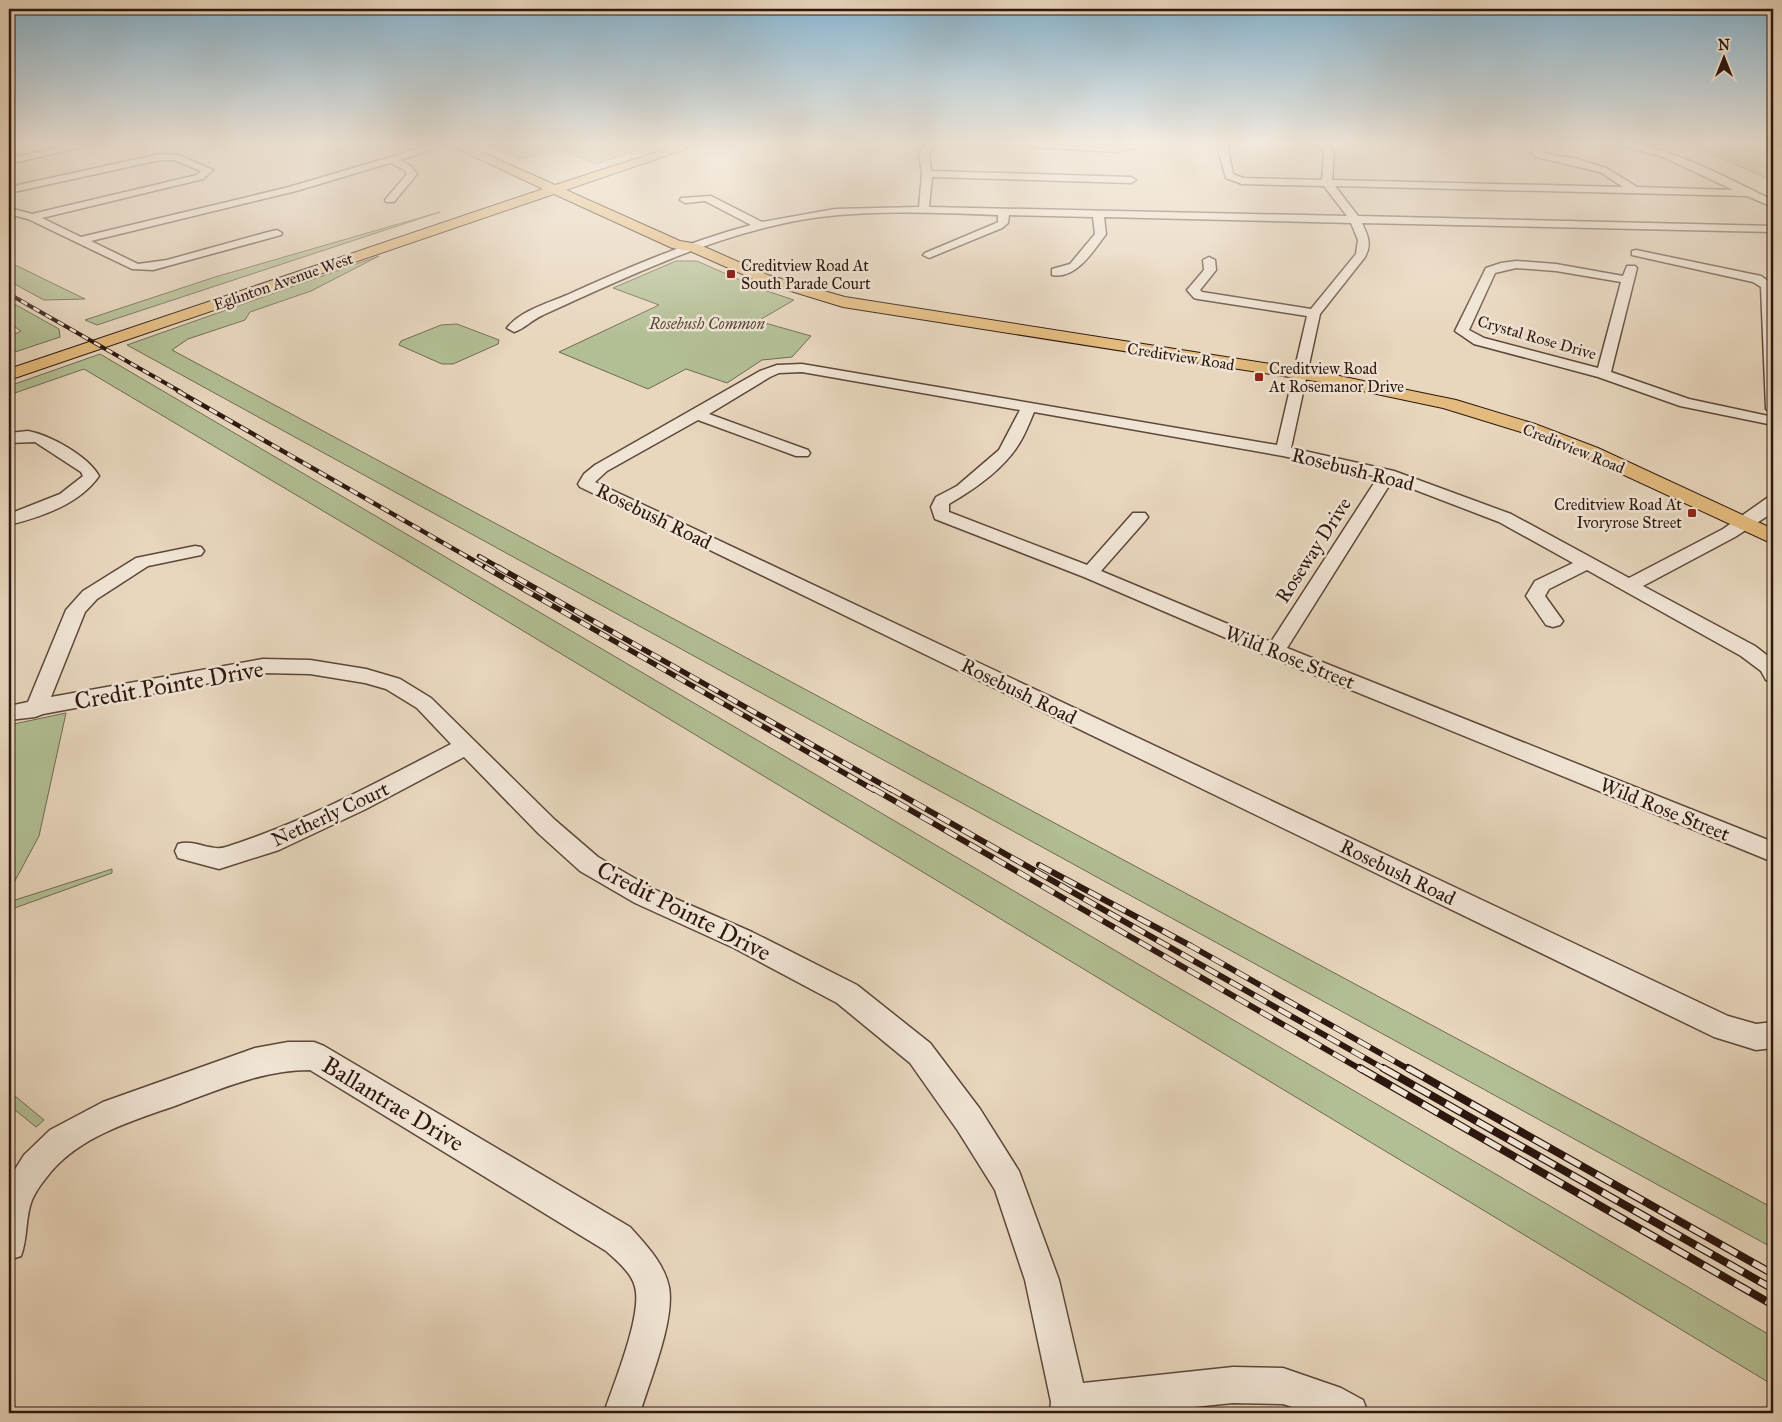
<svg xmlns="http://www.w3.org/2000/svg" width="1782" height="1422" font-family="'IM FELL Great Primer',serif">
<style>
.green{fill:#b2be94;stroke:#706a52}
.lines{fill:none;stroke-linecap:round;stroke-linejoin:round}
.minor-casing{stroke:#5c473a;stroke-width:3}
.major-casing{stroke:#2d170f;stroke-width:2}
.minor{fill:#f0e4d4;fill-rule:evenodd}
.major{fill:#e4bb7e;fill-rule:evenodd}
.rail-far4-casing{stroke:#2d170f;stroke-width:4}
.rail-far3-casing{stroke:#2d170f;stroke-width:4.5}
.rail-far2-casing{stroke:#2d170f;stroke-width:5.5}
.rail-far1-casing{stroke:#2d170f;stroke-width:6}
.rail-casing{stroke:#2d170f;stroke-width:8}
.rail-far4{stroke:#f0e4d4;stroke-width:2.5;stroke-dasharray:7;stroke-linecap:butt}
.rail-far3{stroke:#f0e4d4;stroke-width:3;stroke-dasharray:9;stroke-linecap:butt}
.rail-far2{stroke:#f0e4d4;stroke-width:4;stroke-dasharray:11;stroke-linecap:butt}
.rail-far1{stroke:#f0e4d4;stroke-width:4.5;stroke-dasharray:14;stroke-linecap:butt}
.rail{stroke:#f0e4d4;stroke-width:5.5;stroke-dasharray:18;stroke-linecap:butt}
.poi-dot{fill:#8f2418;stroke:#f0e4d4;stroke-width:2}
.labels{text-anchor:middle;stroke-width:5;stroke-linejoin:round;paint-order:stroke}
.far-poi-label{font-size:16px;fill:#2d170f;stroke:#f0e4d4;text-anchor:start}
.far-street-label{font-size:16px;fill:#2d170f;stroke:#f0e4d4}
.far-park-label{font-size:16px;font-style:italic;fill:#554937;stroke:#f0e4d4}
.street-label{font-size:20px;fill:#2d170f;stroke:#f0e4d4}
.near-street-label{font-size:24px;fill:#2d170f;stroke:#f0e4d4}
</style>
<rect width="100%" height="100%" fill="#e8d6bd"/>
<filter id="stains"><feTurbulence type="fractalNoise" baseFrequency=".004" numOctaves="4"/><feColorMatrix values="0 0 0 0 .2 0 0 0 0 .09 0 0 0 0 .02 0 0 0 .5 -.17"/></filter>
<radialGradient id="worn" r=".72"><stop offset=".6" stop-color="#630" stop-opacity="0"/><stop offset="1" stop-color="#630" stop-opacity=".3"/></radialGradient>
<path class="green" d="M481,142h182l-68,22 -36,-16 -38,11z
M1675,142h55l43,11v28l-80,-35z
M440,212l-343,113 -12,-5 130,-43z
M379,256l-68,35 -61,21 -5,8 -57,19 -16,11 1601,858v40l-1646,-903z
M676,261h21l61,27 36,12 -36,21 53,15 -19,21 -30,3 -35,23 -41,-14 -38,20 -89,-37 100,-47 -46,-17z
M9,262l76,37 -41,1 -35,-19z
M9,301l50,28 1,8 -51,17v-17l12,-6 -12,-8z
M457,324l42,16 -1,4 -45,20h-11l-43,-19 2,-4 40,-16z
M100,354l1673,983v48l-1369,-826 -320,-190 -75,26v-9z
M66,713l-27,123 -30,56v-167z
M112,869v4l-103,37v-8z
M9,1091l35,29 -8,7 -27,-22z"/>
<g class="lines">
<defs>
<path id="minor" d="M86,142h18l-95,22v-6z
M441,142h14l-55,18 11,6 6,8 -23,28h-8l-1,-2 22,-26 -2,-4 -15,-7 -94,28 -205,50 47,23 29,-4 101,-28 9,-2 5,3 -1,2 -128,35 -21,-1 -104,-50 -19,-5v-6l23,6 165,-39 4,-4 -27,-11h-14l-151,33v-6l151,-33 18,1 35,15 -10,9 -161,39 39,19 208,-50z
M927,142h9l-7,12 2,17 200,6 5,3 -5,3 -199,-6 -3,30 418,9 -23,-30 -82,-2 -16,-6 -8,-29 3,-7 9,1 -2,6 5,25 10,4 79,2 2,-27 -7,-11h9l8,11 -2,27 291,7 -23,-15 -64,-15 -5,-5 9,-10h9l-7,11 35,6 29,9 31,19 96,3 -72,-34 -54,-14c59,0 114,34 166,58v7l-26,-11 -412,-10 23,30 415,10v6l-411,-9c6,13 10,21 3,34l-45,57 -29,134 103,23 117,43 118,64 94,-49 44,-31 6,-1v14l-4,4 -34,22 -92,49 112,60 18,14v22l-7,-2 -5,-9 -20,-15 -154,-86 -38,19 -4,7 18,25 -3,4 -7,2 -7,-2 -20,-29 9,-15 38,-18 -74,-41 -107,-41 -105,167 486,194v20l-505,-206 -184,-79 -149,-58 -4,-12 5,-10 21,-11 42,-36 21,-40 -218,-38 -23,1 -9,4 -61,37 99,36 2,3 -2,3h-12l-98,-36 -91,51 -12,11 1133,534 28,8 17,-2v26l-17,2 -42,-13 -1134,-550 -2,-3 6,-10 11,-9 165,-94 17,-6 25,-1 475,81 30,-129 -109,-17 -4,-1 -7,-8 17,-20 -1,-10 6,-3 6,3 1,10 -16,20 2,2 109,17 45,-55 2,-14 -7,-17 -247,-6 2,17c-12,16 -30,46 -54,41v-6l18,-5 25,-30 -2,-17 -84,-2 -1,8 -6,5 -73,30 -6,-3 2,-2 69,-29 4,-2v-7c-59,-2 -119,-5 -178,2 -52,7 -103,23 -152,43 -42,17 -84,36 -125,55 -10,4 -19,14 -29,17l-7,-4c13,-17 41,-25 60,-33 60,-27 120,-53 184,-70l-46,-24 -20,2 -5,-3 1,-2 30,-2 51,26 73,-13 84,-2 3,-33 -3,-20zM1034,412l249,44 95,21 -107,165 -170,-71 44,-50 3,-4 -3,-4h-12l-46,52 -138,-53v-8c24,-14 52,-33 68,-57 7,-10 12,-23 17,-35z
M1033,142l85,4 8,-4h9l-2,6 -15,4 -88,-5v-4z
M1636,250l125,26 10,7 2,6v124l-7,-4 -5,-122 -8,-5 -121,-27v-4z
M1516,261l40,3 67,12 4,-10h8l2,2 -26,104 78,27 84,18v8l-93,-19 -82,-29 -124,-33 -19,-13 31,-63 15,-5zM1516,268l40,3 65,11 -23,86 -114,-30 -15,-8 26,-57z
M28,431c22,4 60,25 71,45 -19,28 -58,41 -90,49v-11l51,-20 23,-18 -2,-4 -46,-30 -26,1v-10z
M195,546l6,1 3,4 -3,4 -53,11 -51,33 -12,13 -34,85 212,-38 47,1 56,9 34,10 31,19 124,122 43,37 55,32 99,43 105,53 73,58 50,66 39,62 40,109 24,103 150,-16 50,1 58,20 22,12 5,13h-57l-28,-9 -50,-1 -99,10h-84l1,-11 -26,-122 -30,-90 -37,-59 -48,-68 -73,-60 -103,-55 -99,-45 -55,-32 -41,-37 -75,-77 -98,52 -87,41 -60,19 -41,-11 -3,-7 3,-7c17,-5 32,8 48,3 79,-25 152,-65 225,-103l-34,-36 -31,-19 -21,-6 -55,-9 -47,-1 -220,41 -8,3 -26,3v-14l19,-4 38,-92 17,-19 53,-33z
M288,1042h26l10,4 306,181c16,18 34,36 39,60 6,33 -19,93 -29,126h-36c9,-28 39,-99 31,-126 -3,-14 -19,-27 -29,-36l-296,-181c-46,0 -87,18 -130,34 -47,17 -103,32 -134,74 -5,6 -11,15 -14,22 -7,17 -4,38 -11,56l-12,4v-81l15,-24 26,-25 53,-28 152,-54z"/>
<path id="major" d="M443,142h16l96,43 133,-43h18l-140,48 114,51 18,3 70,31 77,22 470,74 141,29 79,24 63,24 175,81v15l-190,-88 -62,-24 -78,-24 -128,-27 -472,-74 -85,-26 -68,-30 -18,-3 -118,-54 -545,186v-11l534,-180z"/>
</defs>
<use href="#minor" class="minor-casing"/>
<use href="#major" class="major-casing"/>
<use href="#minor" class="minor"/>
<use href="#major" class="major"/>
<defs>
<path id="rail-far4" d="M9,294l172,98"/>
<path id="rail-far3" d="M178,391l309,177
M479,556l21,12"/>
<path id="rail-far2" d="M485,567l389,223
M498,567l394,223"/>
<path id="rail-far1" d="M872,788l490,282
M889,788l497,282
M1039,865l152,81 219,124"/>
<path id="rail" d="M1360,1068l413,237
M1383,1068l390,221
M1408,1068l365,206"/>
</defs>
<use href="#rail-far4" class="rail-far4-casing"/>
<use href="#rail-far3" class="rail-far3-casing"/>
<use href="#rail-far2" class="rail-far2-casing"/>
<use href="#rail-far1" class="rail-far1-casing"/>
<use href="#rail" class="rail-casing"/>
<use href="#rail-far4" class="rail-far4"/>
<use href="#rail-far3" class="rail-far3"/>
<use href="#rail-far2" class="rail-far2"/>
<use href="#rail-far1" class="rail-far1"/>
<use href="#rail" class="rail"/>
</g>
<linearGradient id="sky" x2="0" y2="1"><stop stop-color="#87b6d2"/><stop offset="0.42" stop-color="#f5ede1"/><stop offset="1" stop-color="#f5ede1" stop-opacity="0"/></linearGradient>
<rect width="1782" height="341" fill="url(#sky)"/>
<g class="poi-dot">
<rect x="726" y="269" width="10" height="10" rx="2.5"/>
<rect x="1254" y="372" width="10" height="10" rx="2.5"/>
<rect x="1687" y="508" width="10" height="10" rx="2.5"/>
</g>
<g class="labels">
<g class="far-poi-label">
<text x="741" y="271">Creditview Road At<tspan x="741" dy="18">South Parade Court</tspan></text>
<text x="1269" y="374">Creditview Road<tspan x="1269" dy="18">At Rosemanor Drive</tspan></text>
<text x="1682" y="510" text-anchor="end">Creditview Road At<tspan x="1682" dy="18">Ivoryrose Street</tspan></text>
</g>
<g class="far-street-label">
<text transform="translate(283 281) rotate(-19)" y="6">Eglinton Avenue West</text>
<text transform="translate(1537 337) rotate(16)" y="6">Crystal Rose Drive</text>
<text transform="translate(1181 356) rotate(9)" y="6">Creditview Road</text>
<text transform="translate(1574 448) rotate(22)" y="6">Creditview Road</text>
</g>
<g class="far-park-label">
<text x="707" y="329">Rosebush Common</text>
</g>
<g class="street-label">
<text transform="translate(1353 469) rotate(14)" y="7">Rosebush Road</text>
<text transform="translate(654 516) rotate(26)" y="7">Rosebush Road</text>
<text transform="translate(1313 550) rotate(-57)" y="7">Roseway Drive</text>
<text transform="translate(1290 657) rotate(22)" y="7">Wild Rose Street</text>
<text transform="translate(1019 691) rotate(26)" y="7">Rosebush Road</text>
<text transform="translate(1665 809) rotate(22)" y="7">Wild Rose Street</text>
<text transform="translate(330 814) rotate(-25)" y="7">Netherly Court</text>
<text transform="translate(1398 872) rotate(26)" y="7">Rosebush Road</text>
</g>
<g class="near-street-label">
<text transform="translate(169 685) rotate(-10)" y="8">Credit Pointe Drive</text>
<text transform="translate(684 911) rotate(27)" y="8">Credit Pointe Drive</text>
<text transform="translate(393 1104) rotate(31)" y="8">Ballantrae Drive</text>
</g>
</g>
<rect width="1782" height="1422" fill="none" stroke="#e8d6bd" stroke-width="30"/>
<rect x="10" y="10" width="1762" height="1402" fill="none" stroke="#2d170f" stroke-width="2.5"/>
<rect x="15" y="15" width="1752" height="1392" fill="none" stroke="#2d170f"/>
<g transform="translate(1724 58)" stroke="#f0e4d4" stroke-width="4" paint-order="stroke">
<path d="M0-4L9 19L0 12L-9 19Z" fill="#2d170f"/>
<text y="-8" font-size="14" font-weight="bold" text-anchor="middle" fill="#2d170f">N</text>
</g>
<rect width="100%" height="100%" filter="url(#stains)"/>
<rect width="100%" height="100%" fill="url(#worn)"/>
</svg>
